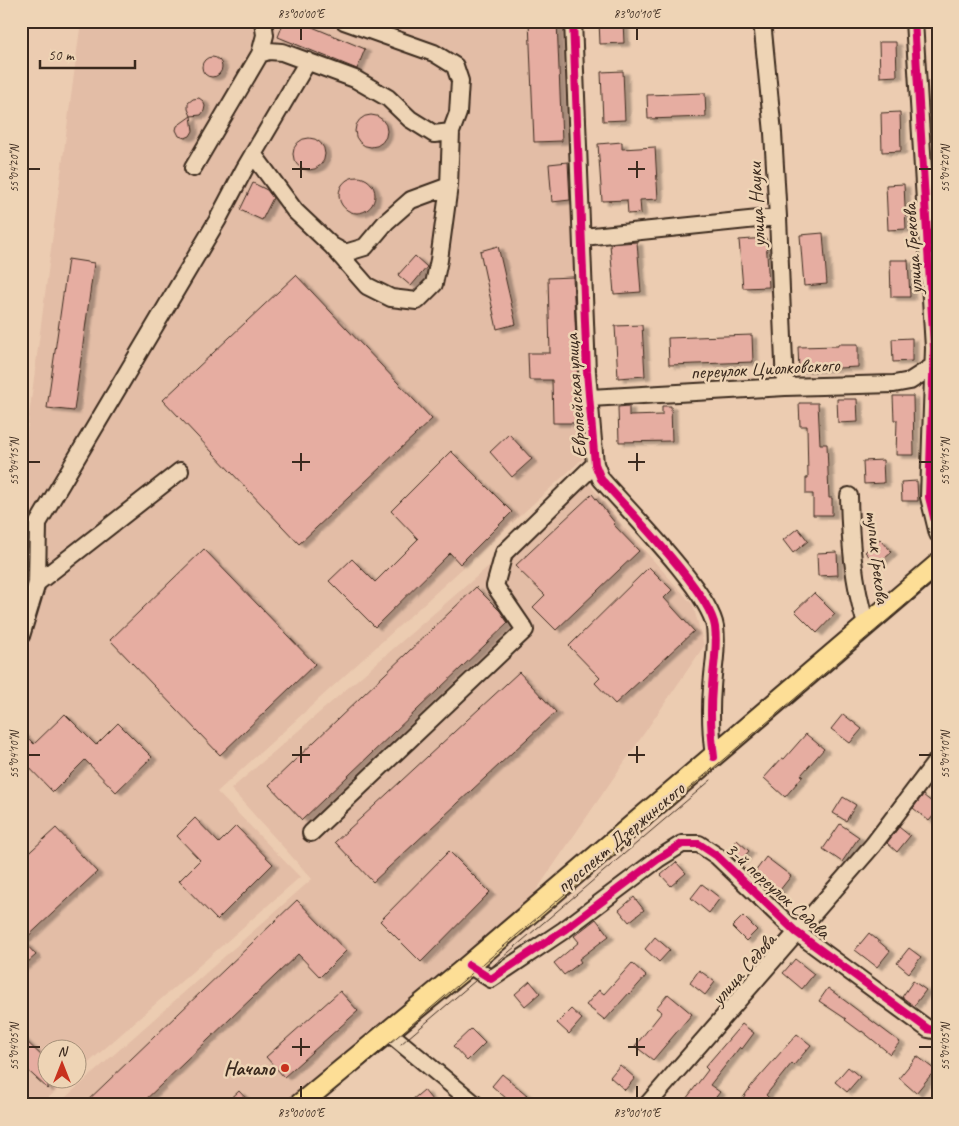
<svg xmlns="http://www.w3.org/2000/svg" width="959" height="1126" font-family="Caveat,sans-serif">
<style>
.built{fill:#e3bda6}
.building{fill:#e6ada1;stroke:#3b2a1e;filter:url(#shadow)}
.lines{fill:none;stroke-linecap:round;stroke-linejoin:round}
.minor-casing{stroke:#3b2a1e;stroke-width:20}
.major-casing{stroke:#3b2a1e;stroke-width:24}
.minor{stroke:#eed4b5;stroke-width:16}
.major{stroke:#fdde96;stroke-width:20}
.tram{stroke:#3b2a1e;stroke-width:1}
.cycleway-casing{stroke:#eed4b5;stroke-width:11}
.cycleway{stroke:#d6006c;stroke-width:8}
.ticks{fill:none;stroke:#3b2a1e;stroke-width:2}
.poi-dot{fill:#c8321e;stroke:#eed4b5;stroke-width:2}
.labels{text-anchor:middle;stroke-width:5;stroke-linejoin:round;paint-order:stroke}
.street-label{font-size:20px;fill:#3b2a1e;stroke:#eed4b5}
.poi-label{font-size:20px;font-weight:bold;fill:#3b2a1e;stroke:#eed4b5;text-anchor:end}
.neatline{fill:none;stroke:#3b2a1e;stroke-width:2}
.ticks-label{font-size:12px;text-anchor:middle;fill:#3b2a1e}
</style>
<defs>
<filter id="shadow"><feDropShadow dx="5.5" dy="3" stdDeviation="1" flood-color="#0004"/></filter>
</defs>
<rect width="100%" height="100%" fill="#ecccb1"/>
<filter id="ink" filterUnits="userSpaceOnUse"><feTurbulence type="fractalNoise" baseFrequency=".02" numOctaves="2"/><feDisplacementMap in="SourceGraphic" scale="10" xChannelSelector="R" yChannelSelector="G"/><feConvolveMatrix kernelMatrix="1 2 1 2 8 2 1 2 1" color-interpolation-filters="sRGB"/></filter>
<g filter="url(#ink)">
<path class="built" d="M81,21h487l22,431 -373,340 83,85 -222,195v-24h-30v30l22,1 -30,26h-19v-628z
M587,481l35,44 71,80 11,41 -188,274 -217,185h-242l255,-226 -81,-90z"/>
<path class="building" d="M284,21h14l67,28 -8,20 -79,-32z
M529,21h28l5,120 -28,1z
M599,21h24l1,22 -24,1z
M879,42h17l1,34 -17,1z
M202 67a10 10 0 1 1 20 0a10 10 0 1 1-20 0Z
M623,71l2,49 -22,1 -2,-49z
M705,93l1,24 -58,2 -1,-24z
M199,98l4,3 2,5 -1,5 -3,4 -10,1 -3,-7v-6l5,-4z
M900,112l1,39 -19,1 -1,-39z
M355 131a16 16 0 1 1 32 0a16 16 0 1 1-32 0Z
M191,116l2,15 -3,5 -5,2 -6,-2 -3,-6 1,-4z
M293 154a16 16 0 1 1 32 0a16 16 0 1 1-32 0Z
M622,142v7l33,-2 3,52 -18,1 1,13 -13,1 -1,-14 -25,1 -4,-57z
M568,162l2,38 -18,2 -3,-38z
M339 195a18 18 0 1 1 36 0a18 18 0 1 1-36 0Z
M253,183l14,7 6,8 -11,22 -22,-10z
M904,184l2,45 -18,1 -2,-45z
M823,233l4,51 -23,2 -4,-51z
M766,238l3,49 -26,1 -4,-48z
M637,242l4,50 -27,2 -4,-50z
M498,246l18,78 -19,5 -17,-78z
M415,256l12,11 -16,19 -13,-11z
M68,259l26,4 -20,148 -27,-3z
M890,260h18l2,37h-19z
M296,275l136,144 -133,125 -136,-144z
M573,277l7,146h-27l-1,-43h-23l-1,-27h22l-2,-75z
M642,325l3,51 -27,2 -3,-52z
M752,335l1,27 -84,3 -1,-27z
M912,338v23l-19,1 -1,-23z
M838,344h20v23l-59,3 -1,-23 40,-1z
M893,396h20l1,59h-18l1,-35h-3z
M837,399h20l1,23 -20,1z
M799,403h19l2,41h7l2,54h3v17h-19v-21h-7v-16h2l-1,-52h-7z
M629,406v10l33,-1v-9h9l1,35 -53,1 -1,-35z
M509,434l23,25 -20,18 -22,-25z
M451,451l61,61 -52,52 -10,-11 -75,74 -46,-46 23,-22 23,23 43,-43 -27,-28z
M883,460l1,23 -20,1 -1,-23z
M917,481l1,20h-16l-1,-19z
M592,494l23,29 -2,1 26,27 -83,79 -23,-23 12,-12 -30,-29z
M798,528l10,13 -15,12 -10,-13z
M880,539l12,13 -15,13 -12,-13z
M204,549l111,115 -95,91 -110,-115z
M837,552l1,23 -20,1 -1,-23z
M649,567l23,23 -8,8 30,33 -79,73 -20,-21 5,-5 -31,-32z
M476,587l24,24 8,12 -206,197 -33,-35z
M814,593l21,21 -18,19 -22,-22z
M519,672l37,40 -183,170 -38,-40z
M65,714l31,31 22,-22 34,34 -36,35 -31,-32 -32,32 -32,-33v-28l13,13z
M843,714l19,15 -12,14 -19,-14z
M806,734l18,15 -23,26 2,1 -18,21 -21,-19 18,-20 2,1z
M923,795l15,12v3l-9,11 -16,-13z
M843,797l13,8 -10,16 -13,-8z
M195,818l24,25 17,-17 37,38 -56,56 -38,-39 21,-21 -23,-24z
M840,824l19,13 -17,25 -19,-13z
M899,827l11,9 -13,16 -10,-9z
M56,828l41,44 -74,69 13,14 -15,13v-108z
M737,840l12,11 -10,12 -12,-11z
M449,851l41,41 -69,70 -41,-41z
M766,857l25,19 -15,19 -24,-19z
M676,862l10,11 -15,13 -10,-11z
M702,884l18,14 -11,15 -18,-15z
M634,897l10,13 -15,12 -10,-12z
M297,900l49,51 -26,26 -22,-23 -158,151h-57z
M743,916l14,14 -11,11 -14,-14z
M596,919l13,17 -30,23 2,3 -17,13 -10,-12 25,-21 -5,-6z
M869,933l21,18 -13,16 -22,-17z
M655,937l15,13 -11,12 -14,-13z
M909,948l12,9 -12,16 -12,-10z
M795,959l19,15 -12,15 -19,-16z
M632,963l14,13 -16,18 -1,-1 -24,27 -19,-15 13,-15 5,4z
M699,970l16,12 -10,13 -15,-12z
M530,981l10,12 -15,13 -10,-12z
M913,981l13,9 -12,16 -12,-9z
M828,988l72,54 -10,12 -28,-23 -1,1 -16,-12 1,-1 -27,-18z
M340,991l18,20 -74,66 -18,-20z
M668,994l24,20 -39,46 -18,-14 27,-34 -6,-4z
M571,1009l11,10 -13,15 -12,-11z
M742,1024l12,9 -12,16 -2,-2 -30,38 10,7 -10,13h-16l-8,-6 22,-29 -3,-3z
M471,1029l14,14 -18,18 -14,-15z
M797,1034l14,11 -17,20 -2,-2 -26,32 3,3 -4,7h-27l14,-20z
M21,1036l27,26v27l-27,-25z
M917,1056l18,14 -19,23 -17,-15z
M620,1065l15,13 -10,12 -15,-13z
M848,1067l12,10 -13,15 -12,-10z
M502,1074l25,21 -9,10h-4l-22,-19z
M424,1090l12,15h-30z
M239,1091l13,14h-28z"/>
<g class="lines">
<defs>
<path id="minor" d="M573,21l14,351 8,92 6,15c26,30 109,113 114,148 3,22 -2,39 -3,61 -2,23 -1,46 2,69
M762,21l11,112 5,84 7,170
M914,21l20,327 -5,149 9,37
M260,54l9,-3 13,1 73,27 33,19 22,21 24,15 17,-2 7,-19 2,-32 -5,-15 -21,-13 -90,-32
M253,154l42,57 37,35 35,40 24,12 26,3 17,-17 5,-24 10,-74 2,-54
M193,168l67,-114 5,-19 -2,-14
M583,237l195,-20
M332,246l13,7 20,-6 21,-25 25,-22 38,-14
M590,398l195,-11 109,-3 16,-3 28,-18
M180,471l-143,112 1,-60 179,-302 28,-53 63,-107
M849,496c1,42 4,87 17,128
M21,636l16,-53
M311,833l214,-203 -30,-44 9,-33 91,-89
M469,965l22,14 73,-49 94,-71 24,-15h17l18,12 79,76 132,97 10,2
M389,1033l87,72
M647,1105l226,-260 65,-86"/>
<path id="major" d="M299,1105l170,-140 469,-401"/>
</defs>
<use href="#minor" class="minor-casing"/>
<use href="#major" class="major-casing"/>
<use href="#minor" class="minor"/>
<use href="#major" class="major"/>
<path class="tram" d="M401,1044l310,-264
M317,1105l621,-528"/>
<defs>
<path id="cycleway" d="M573,21l14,351 8,92 6,15c26,30 109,113 114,148 3,22 -2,39 -3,61 -2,23 -1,46 2,69
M914,21l20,327 -5,149 9,37
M469,965l22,14 73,-49 94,-71 24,-15h17l18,12 79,76 132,97 10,2"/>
</defs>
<use href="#cycleway" class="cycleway-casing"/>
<use href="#cycleway" class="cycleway"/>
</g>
</g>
<path class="ticks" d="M301,28v12M637,28v12M301,161v17M637,161v17M28,169h12M292,169h18M628,169h17M919,169h13M301,453v18M637,453v18M28,462h12M292,462h18M628,462h17M919,462h13M301,746v17M637,746v17M28,755h12M292,755h18M628,755h17M919,755h13M301,1038v18M637,1038v18M28,1047h12M292,1047h18M628,1047h17M919,1047h13M301,1086v12M637,1086v12"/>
<circle class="poi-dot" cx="285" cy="1068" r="5"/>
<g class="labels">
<g class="street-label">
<text transform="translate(756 205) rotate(-93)" y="7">улица Науки</text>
<text transform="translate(912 249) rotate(-94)" y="7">улица Грекова</text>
<text transform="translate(765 368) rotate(-3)" y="7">переулок Циолковского</text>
<text transform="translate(575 396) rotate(-94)" y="7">Европейская улица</text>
<text transform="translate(878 557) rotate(83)" y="7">тупик Грекова</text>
<text transform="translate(620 837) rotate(-40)" y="7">проспект Дзержинского</text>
<text transform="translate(778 890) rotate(42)" y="7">3-й переулок Седова</text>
<text transform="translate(743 969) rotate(-49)" y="7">улица Седова</text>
</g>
<g class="poi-label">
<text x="275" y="1075">Начало</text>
</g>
</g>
<rect width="959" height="1126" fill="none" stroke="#eed4b5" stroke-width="55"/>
<g transform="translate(62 1064)"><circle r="24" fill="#eed4b5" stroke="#a69079"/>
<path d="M0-4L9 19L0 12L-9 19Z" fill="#c8321e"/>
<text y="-8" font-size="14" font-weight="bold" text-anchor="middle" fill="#3b2a1e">N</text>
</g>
<path d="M40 60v8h95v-8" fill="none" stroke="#3b2a1e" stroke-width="2.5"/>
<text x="48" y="60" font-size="15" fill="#3b2a1e" stroke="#eed4b5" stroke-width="4" paint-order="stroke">50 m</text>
<rect x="28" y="28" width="904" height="1070" class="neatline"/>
<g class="ticks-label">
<text x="301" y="18">83°00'00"E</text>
<text x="637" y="18">83°00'10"E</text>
<text transform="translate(14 169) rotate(-90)" y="4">55°04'20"N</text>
<text transform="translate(945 169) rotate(-90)" y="4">55°04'20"N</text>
<text transform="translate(14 462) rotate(-90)" y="4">55°04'15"N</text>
<text transform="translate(945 462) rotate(-90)" y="4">55°04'15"N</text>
<text transform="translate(14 755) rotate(-90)" y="4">55°04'10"N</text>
<text transform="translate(945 755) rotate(-90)" y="4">55°04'10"N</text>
<text transform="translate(14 1047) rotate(-90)" y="4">55°04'05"N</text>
<text transform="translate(945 1047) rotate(-90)" y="4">55°04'05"N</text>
<text x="301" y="1117">83°00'00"E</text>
<text x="637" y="1117">83°00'10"E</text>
</g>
</svg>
